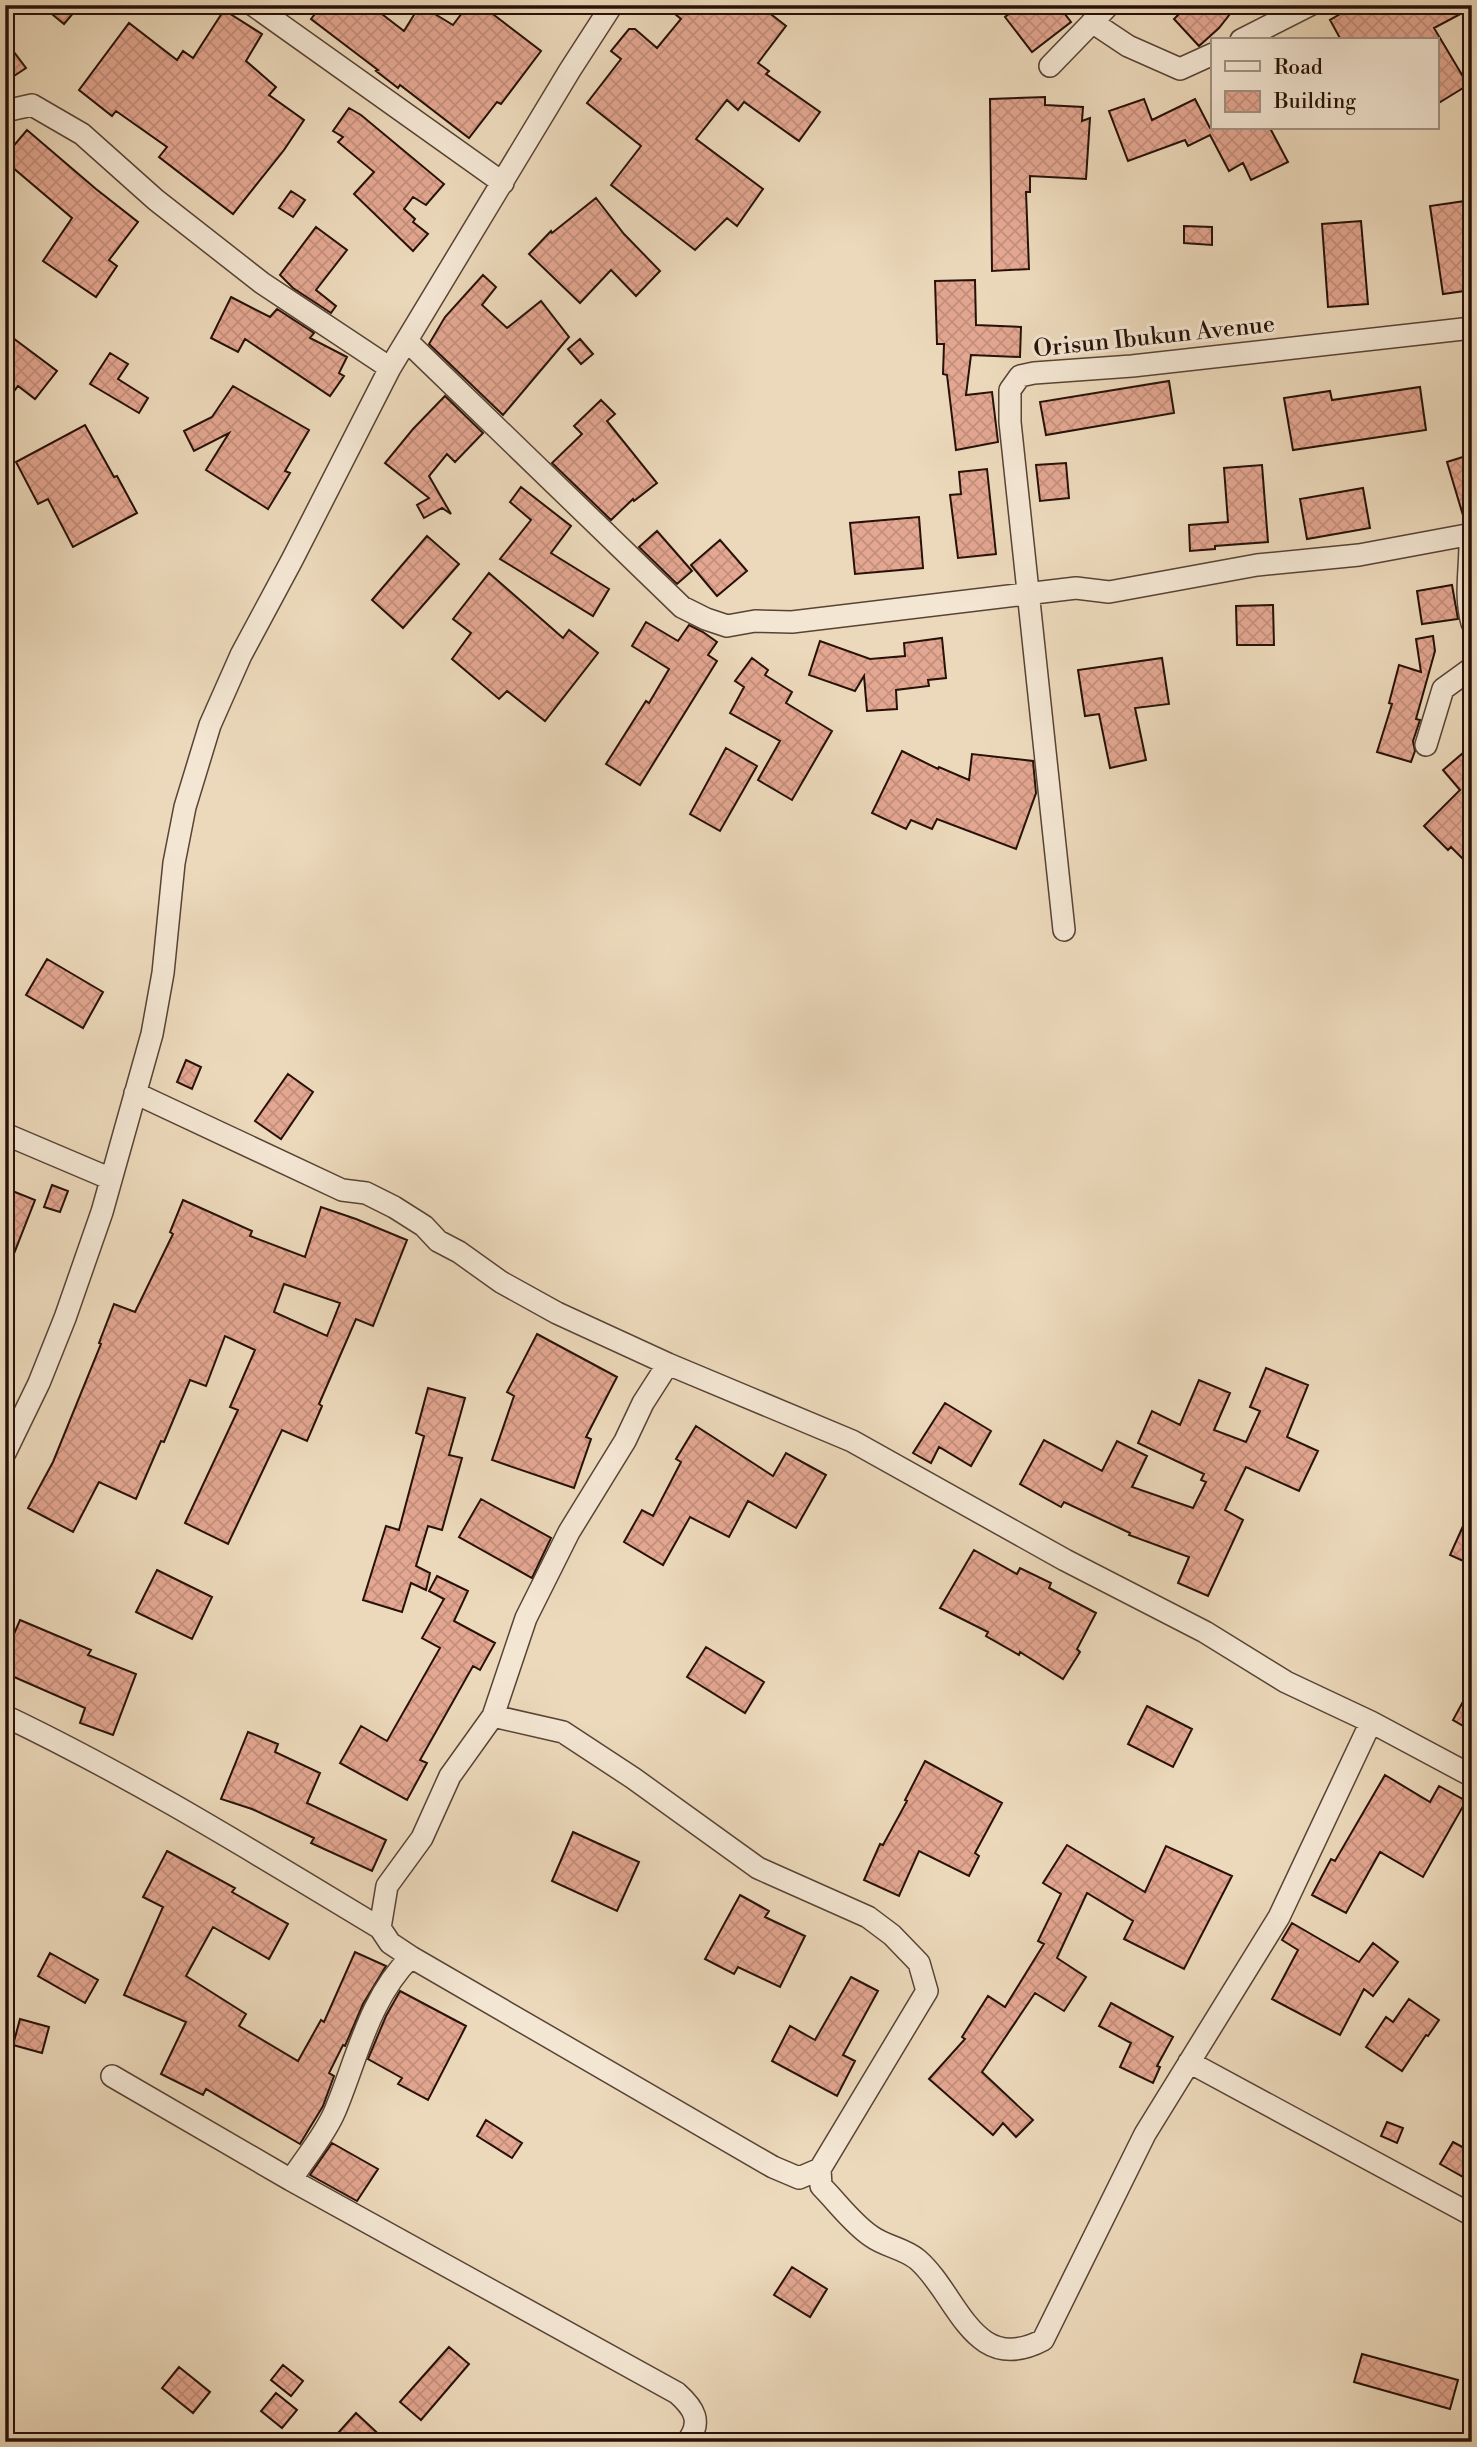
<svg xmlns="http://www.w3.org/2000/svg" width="1477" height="2447" font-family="'Libre Bodoni',serif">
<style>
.building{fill:url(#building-cross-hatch);stroke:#271108;stroke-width:2;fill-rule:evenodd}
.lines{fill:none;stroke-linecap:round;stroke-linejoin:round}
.minor-casing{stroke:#584335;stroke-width:24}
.minor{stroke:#f3e6d3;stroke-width:21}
.labels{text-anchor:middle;stroke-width:6;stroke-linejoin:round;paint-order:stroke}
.street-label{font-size:24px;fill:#271108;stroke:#f3e6d3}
</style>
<defs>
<pattern id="building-cross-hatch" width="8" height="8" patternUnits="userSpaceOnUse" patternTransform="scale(1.75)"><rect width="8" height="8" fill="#e4a792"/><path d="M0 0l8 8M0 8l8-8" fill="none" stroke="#c48f7c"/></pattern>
</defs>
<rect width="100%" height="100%" fill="#ecd9bb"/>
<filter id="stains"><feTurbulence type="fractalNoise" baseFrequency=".00286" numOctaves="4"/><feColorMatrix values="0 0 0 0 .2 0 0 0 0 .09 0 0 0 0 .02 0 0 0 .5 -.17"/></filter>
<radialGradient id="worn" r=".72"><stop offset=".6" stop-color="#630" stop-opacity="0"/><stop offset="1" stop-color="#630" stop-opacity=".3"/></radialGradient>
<path class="building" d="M41,5h39l-16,19z
M322,5h48l34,26 16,-26 33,20 15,-20h13l60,46 -40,53 -4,-2 -28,36 -69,-53 -2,3 -22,-17 2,-1 -67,-51z
M664,5h95l27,21 -28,37 11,8 -3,3 54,38 -21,29 -55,-39 -6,8 -11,-10 -31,39 67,50 -26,37 -10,-8 -32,32 -84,-65 30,-39 -54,-43 34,-44 -10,-8 18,-22h6l22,19 24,-29z
M1020,5h38l13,17 -39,30 -27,-35z
M1188,5h49l-18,23 -20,18 -25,-27z
M1356,5h116v3l-38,20 34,57 -31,19v-64h-96l-11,-20z
M224,10l38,24 -16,27 30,26 -7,8 35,25 -20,30 -51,64 -74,-57 8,-10 -51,-36 -4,5 -33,-26 50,-67 48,37 6,-9 10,7z
M5,40l21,28 -21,14z
M1045,97v8l38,2 -1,14 8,-3 -4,61 -56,-3v16h-4l3,77 -37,2 -2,-172z
M1144,99l8,21 43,-21 15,29h60l18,34 -37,18 -8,-17 -14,8 -19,-36 -22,11 -3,-6 -57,21 -19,-50z
M349,108l12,7 83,69 -18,21 -13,-8 -9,12 11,10 -2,3 15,12 -15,17 -59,-57 20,-22 -36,-30 5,-5 -10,-6z
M27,130l69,59 42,33 -29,38 8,6 -21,31 -53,-36 29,-43 -67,-57v-5z
M291,191l14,9 -12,17 -14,-9z
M596,198l28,36 36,37 -24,25 -25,-26 -31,33 -51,-49 22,-23 1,2z
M1472,200v90l-29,4 -13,-88z
M1361,221l7,83 -40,3 -6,-83z
M1184,226l28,1v18l-28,-2z
M316,227l31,23 -31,40 20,16 -5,7 -38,-25 -13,-13z
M483,275l13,12 -14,18 25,23 34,-27 28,36 -66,78 -74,-71 16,-27z
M975,280l1,45 45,2 -1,30 -49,-2 -5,40 26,-3 6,50 -42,8 -9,-75 -4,-1 1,-30h-7l-2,-63z
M231,297l39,20 7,-8 37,24 -4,5 37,19 -8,16 5,3 -14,20 -85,-57 -7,13 -27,-14z
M13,338l44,33 -22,28 -17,-13 -13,17v-54z
M580,339l13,15 -12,10 -13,-15z
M110,353l18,11 -10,15 30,19 -9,15 -49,-29z
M1169,381l5,32 -128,22 -6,-33z
M233,386l76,44 -24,41 5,2 -22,36 -62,-39 23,-37 -35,18 -10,-20 28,-14z
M1420,387l6,43 -133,20 -9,-52 46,-7 2,9z
M445,396l38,37 -28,29 -8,-8 -18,22 22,38 -9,-6 -18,10 -7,-13 12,-7 -44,-35 28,-34z
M601,400l14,14 -8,7 50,62 -23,18 -1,-2 -22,21 -59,-57 30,-29 -8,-8z
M85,425l29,52 3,-1 20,37 -64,34 -25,-48 -10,5 -22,-42z
M1472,454v67l-7,1 -18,-60z
M1066,463l3,35 -29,3 -4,-36z
M1262,465l6,77 -53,4v3l-25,2 -1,-26 39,-3 -4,-54z
M987,469l9,85 -38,4 -8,-63 11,-1 -2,-22z
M521,487l50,39 -20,27 58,36 -16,27 -93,-57 31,-39 -21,-18z
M1363,488l7,40 -63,11 -7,-40z
M919,517l4,51 -68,6 -5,-51z
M657,531l35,40 -15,13 -38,-37z
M427,536l32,28 -56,64 -31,-28z
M720,540l27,31 -30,25 -26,-31z
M489,573l74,65 6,-8 29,23 -53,68 -38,-30 -8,8 -47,-40 19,-26 -18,-14z
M1452,585l6,34 -36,5 -5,-33z
M1273,605l1,40h-37l-1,-39z
M646,622l32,19 11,-16 14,7 14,10 -9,13 9,6 -77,124 -34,-21 40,-63 3,2 20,-34 -37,-23z
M1433,636l2,15 -19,68 4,1 -7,21 2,10 -4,11 -34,-10 15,-48 -3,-1 10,-38 22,7 -5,-33z
M942,638l4,40 -18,2 1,6 -33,4 1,19 -30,2 -3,-35 -9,15 -46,-16 11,-34 50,18 35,-3 -1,-13z
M752,658l16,12 -3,5 27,17 -6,11 46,28 -40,69 -34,-20 22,-39 -50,-28 14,-26 -9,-6z
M1162,658l7,46 -34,4 11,52 -36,8 -11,-54 -14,2 -7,-46z
M726,748l31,18 -37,65 -30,-17z
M902,751l36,18 1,-2 30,13 3,-26 61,7 3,32 -20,56 -79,-30 -5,10 -21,-9 -5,9 -34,-16z
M1463,753l9,10v105l-21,-21 -3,3 -24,-24 36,-36 -17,-20z
M47,959l56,33 -20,36 -57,-33z
M186,1060l15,7 -9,22 -15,-7z
M288,1074l25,18 -32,47 -26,-18z
M52,1185l16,6 -8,21 -16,-5z
M5,1188l30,12 -29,74h-1z
M183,1200l69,31 -2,5 55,21 16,-50 35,12 51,21 -34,86 -17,-7 -37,85 3,2 -15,35 -25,-11 -54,114 -43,-21 53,-113 -8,-3 25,-57 -30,-14 -19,50 -16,-6 -26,62 -3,-1 -25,58 -37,-17 -26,50 -45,-24 25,-46 48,-118 -2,-1 15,-39 21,8 38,-78 -3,-2zM284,1284l56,19 -13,33 -53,-24z
M537,1334l80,43 -31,60 5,2 -17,49 -82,-28 22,-64 -7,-4z
M1266,1368l42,17 -21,52 31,14 -19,40 -53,-24 -21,43 18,10 -35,76 -30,-13 11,-26 -60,-22 1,-2 -66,-31 -3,5 -41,-23 24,-44 58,31 15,-30 30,15 -15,31 61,21 13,-26 -5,-2 3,-6 -66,-31 14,-32 28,14 19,-45 31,13 -16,37 32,12 14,-31 -10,-4z
M428,1388l37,10 -16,57 13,3 -20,72 -14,-4 -12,40 14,7 -4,17 -15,-7 -9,29 -39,-12 23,-74 13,4 25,-94 -8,-3z
M945,1403l46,28 -20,35 -32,-19 -8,16 -18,-10z
M696,1426l77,50 13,-23 40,22 -30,53 -48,-27 -19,36 -39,-20 -27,48 -39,-23 18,-32 11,6 28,-54 -5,-3z
M481,1499l70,39 -19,40 -73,-41z
M1472,1506v59l-22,-10z
M974,1550l43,24 3,-6 31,15 -2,5 47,25 -19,36 3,3 -17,27 -43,-27 -1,3 -33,-19 2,-4 -48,-24z
M157,1570l55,27 -20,42 -56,-27z
M437,1576l31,15 -14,30 41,22 -15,27 -7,-4 -53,94 7,3 -20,37 -67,-37 21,-37 26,15 53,-93 -18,-10 22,-39 -15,-8z
M20,1620l71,30 -3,5 48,19 -23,61 -33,-12 5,-15 -80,-35v-18z
M706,1647l58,35 -19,31 -58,-36z
M1472,1685v46l-19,-11z
M1147,1706l45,23 -19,38 -45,-23z
M248,1732l30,12 -3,8 45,21 -13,30 79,37 -14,31 -61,-28 3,-5 -62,-29 -31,-10z
M925,1761l77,42 -27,50 4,3 -10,20 -50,-25 -20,45 -35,-16 16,-36 3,1 24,-44 -2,-1z
M1385,1775l45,27 9,-16 27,15 -43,76 -43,-25 -34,61 -34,-18 19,-36 4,2z
M573,1832l66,30 -22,49 -65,-30z
M1067,1845l78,47 21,-46 66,30 -48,93 -60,-30 9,-18 -46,-28 -30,65 29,19 -22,34 -29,-18 -53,79 51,48 -17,17 -13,-14 -10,12 -64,-56 36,-40 -3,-2 26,-41 17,11 39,-63 -6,-3 23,-47 -18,-11z
M167,1851l68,37 -3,4 56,32 -19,35 -56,-32 -27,49 60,38 -7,12 59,35 23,-41 3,2 31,-70 31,14 -23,38 -18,42 -2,-1 -14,28 5,3 -11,30 -23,38 -94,-55 -3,6 -42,-21 25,-52 -62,-27 39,-88 -20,-10z
M740,1895l29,16 -4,6 40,19 -25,51 -42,-20 -4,7 -29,-15z
M1292,1923l67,39 14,-19 25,19 -25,34 -9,-7 -24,46 -68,-36 26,-49 -16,-10z
M50,1953l48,27 -13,23 -47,-27z
M851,1977l27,14 -35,64 12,6 -18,35 -65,-35 18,-35 25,14z
M400,1991l66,35 -38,74 -30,-16 4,-6 -34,-19 18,-43z
M1409,1999l30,21 -11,16 -2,-1 -24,36 -36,-24 20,-30 7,5z
M1111,2003l62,34 -16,29 3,1 -7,16 -33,-16 11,-24 -32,-17z
M20,2019l29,8 -7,26 -29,-8z
M486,2120l36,23 -10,15 -35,-22z
M1387,2122l16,6 -6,15 -16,-7z
M1453,2142l19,10v30l-32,-18z
M332,2143l46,26 -21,32 -47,-26z
M792,2267l35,22 -17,28 -36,-22z
M449,2347l20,17 -48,56 -21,-18z
M1362,2354l96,26 -8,29 -96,-27z
M283,2365l20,16 -12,15 -20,-16z
M179,2367l31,25 -17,21 -31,-25z
M276,2393l21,17 -15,18 -21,-17z
M356,2413l31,29h-57z"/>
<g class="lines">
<defs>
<path id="minor" d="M253,5l250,178
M1092,22l36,24 52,23 33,-15
M1241,40l69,-35
M1050,66l59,-61
M5,111l27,-6 50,29 74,66 106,83 128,85
M407,341l275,266 24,12 21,7 28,-5 37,1 284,-34 33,4 148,-27 102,-10 113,-21
M1470,535c1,30 -6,60 2,88
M1426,745l17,-56 29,-21
M1064,930l-54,-508v-32l10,-14 14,-3 98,-7 340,-38
M135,1093l207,97 24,3 28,14 30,19 14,15 21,11 42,30 56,31 111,51 184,77 213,119 140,72 81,50 85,40 101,54
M5,1134l106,45
M5,1453l34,-70 26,-65 37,-106 50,-178 11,-61 11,-110 11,-56 25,-82 31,-70 51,-95 98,-192 180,-298 42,-65
M5,1716c130,62 252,138 375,212
M411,1957l362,210 26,11 21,-9 107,-178 -8,-28 -27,-28 -24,-18 -110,-49 -125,-90 -70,-46 -70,-16
M1189,2062l283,153
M112,2076l179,104 386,213c17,15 26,29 10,49
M820,2169l1,17c16,16 31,37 50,50 15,11 33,12 47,24 40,35 55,117 125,80l102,-206 134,-217 92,-195
M291,2180c14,-22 34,-45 44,-69 22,-52 34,-113 76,-154l-21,-14 -10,-15 7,-42 35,-48 28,-62 43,-60 33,-98 43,-86 56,-91 18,-38 25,-39"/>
</defs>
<use href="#minor" class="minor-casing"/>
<use href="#minor" class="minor"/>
</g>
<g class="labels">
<g class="street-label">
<text transform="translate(1154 336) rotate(-6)" y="8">Orisun Ibukun Avenue</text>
</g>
</g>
<rect width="1477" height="2447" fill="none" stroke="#ecd9bb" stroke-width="28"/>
<rect x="7" y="7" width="1463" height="2433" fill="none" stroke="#271108" stroke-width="3.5"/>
<rect x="14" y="14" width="1449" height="2419" fill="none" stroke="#271108" stroke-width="2"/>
<rect x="1211" y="38" width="228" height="91" fill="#f3e6d3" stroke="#a19182" stroke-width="2"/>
<rect x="1225" y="61" width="35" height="10" fill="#f3e6d3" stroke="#a19182" stroke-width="2"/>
<text x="1274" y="74" font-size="21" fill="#271108">Road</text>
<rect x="1225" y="91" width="35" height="21" fill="url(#building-cross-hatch)" stroke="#a19182" stroke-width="2"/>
<text x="1274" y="108" font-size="21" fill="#271108">Building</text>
<rect width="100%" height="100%" filter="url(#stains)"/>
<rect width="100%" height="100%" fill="url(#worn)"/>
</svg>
